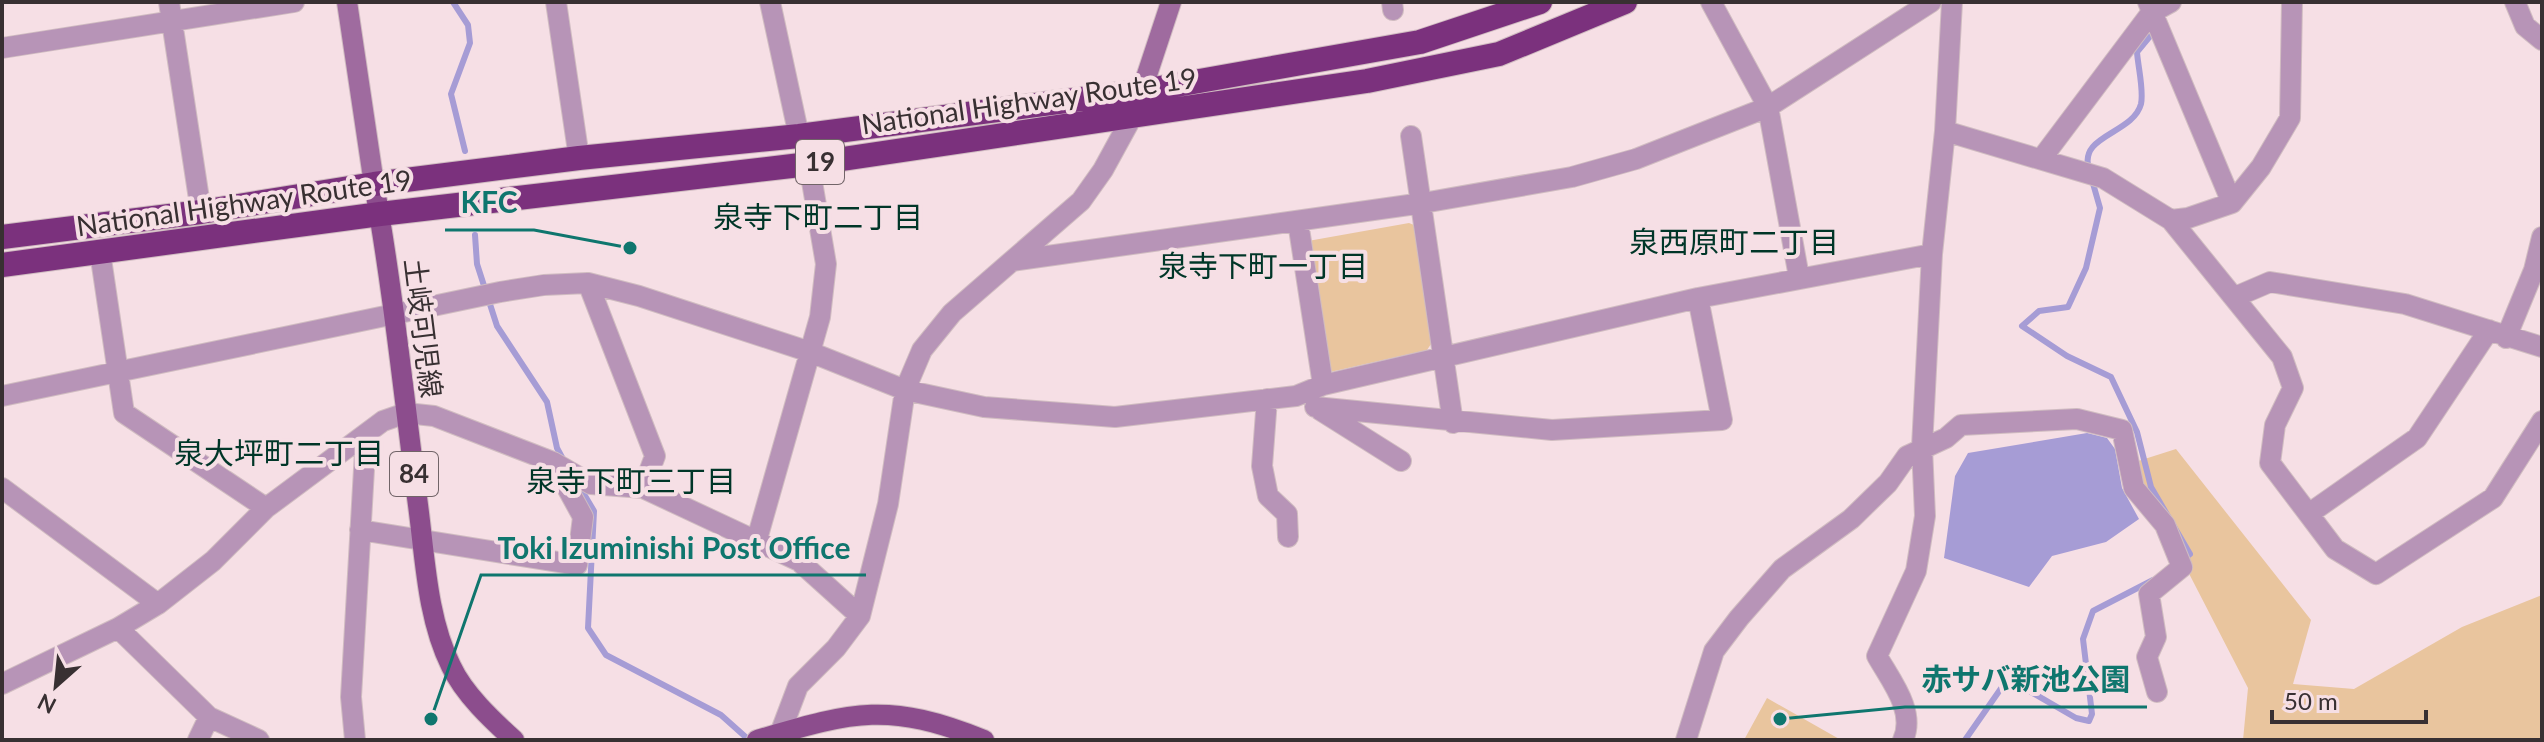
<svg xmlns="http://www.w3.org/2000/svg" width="2544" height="742" font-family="Lato,'Noto Sans JP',sans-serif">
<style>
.green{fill:#e9c59e}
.water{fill:#a69cd5}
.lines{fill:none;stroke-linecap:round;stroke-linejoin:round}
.stream{stroke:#a69cd5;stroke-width:6}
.street-casing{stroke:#d0bcc1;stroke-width:22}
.secondary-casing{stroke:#d0bcc1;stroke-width:22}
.primary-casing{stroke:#d0bcc1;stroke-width:22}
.highway-casing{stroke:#d0bcc1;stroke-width:26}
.street{stroke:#b794b7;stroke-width:20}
.secondary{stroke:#9f6b9f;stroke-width:20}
.primary{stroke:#8c4d8d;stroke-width:20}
.highway{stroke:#7b317d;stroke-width:24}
.labels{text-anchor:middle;stroke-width:8;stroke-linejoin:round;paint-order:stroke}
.shield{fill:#f6dfe5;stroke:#716468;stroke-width:2}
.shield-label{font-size:26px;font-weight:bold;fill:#383032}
.street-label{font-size:28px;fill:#383032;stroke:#f6dfe5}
.neighbourhood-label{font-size:30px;fill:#003628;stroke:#f6dfe5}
.leader{fill:none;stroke:#0f766e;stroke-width:3}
.callout-dot{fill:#0f766e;stroke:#f6dfe5;stroke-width:3}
.callout-label{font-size:30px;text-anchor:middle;font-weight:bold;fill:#0f766e;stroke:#f6dfe5;stroke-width:8;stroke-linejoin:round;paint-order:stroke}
</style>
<rect width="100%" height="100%" fill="#f6dfe5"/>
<path class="green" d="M1409,223l5,2 17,119 -4,6 -97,22 -22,-131z
M2176,449l135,171 -18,64 61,5 108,-62 80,-32v145h-299l5,-52 -116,-225z
M1767,698l74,42h-97z"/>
<path class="water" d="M2087,433l20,5 8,11 7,39 17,31 -33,23 -54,14 -23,31 -85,-29 11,-82 13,-23z"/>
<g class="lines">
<path class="stream" d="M453,2l15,23 2,18 -19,51 14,57
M2089,169c-11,-34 44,-35 52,-65 3,-14 -3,-37 -4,-52l19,-23
M2092,180l8,28 -14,60 -18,39 -29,4 -17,15 45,30 44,21 26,55 14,55 39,67 -8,6
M475,235l2,29 20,62 50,76 10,46 7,13
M578,484l16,27 -6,117 18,27 115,60 28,25
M1965,740l37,-53 10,-6 64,37 13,3 3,-7 -9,-75 10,-28 60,-31"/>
<defs>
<path id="street" d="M169,2l32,210
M556,2l23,156
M770,2l29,134
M1392,2l1,8
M1711,2l57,105 31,170
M2148,2l84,201
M2515,2l10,24 17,14
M2,48l292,-46
M1945,131l158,47 68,42 17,-2 44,-15 29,-36 29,-49 2,-116
M1411,136l42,287
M2042,158l109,-145 20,-11
M2171,220l111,137 11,31 -18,37 -5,38 65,86 41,25 117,-76 49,-77
M1298,222l25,163
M100,252l24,161 142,95
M1012,261l411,-58 149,-26 64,-18 132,-52 163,-105
M588,283l67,173 -12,32
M2235,297l35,-15 135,22 137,43
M2506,338l28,-68 8,-33
M2,396l498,-104 44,-7 44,-2 51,13 171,56 95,38 79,17 131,10 181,-21 27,-11 375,-87 234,-44
M1267,399l-5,67 6,30 19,18 1,23
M1315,407l237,23 170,-10 -24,-122
M1320,410l81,51
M2,488l156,116
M2310,513l107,-75 72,-108
M360,530l217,35 6,-48 -30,-55
M757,539l63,-222 6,-53 -17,-100
M118,628l91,89 50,23
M2,684l116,-56 40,-24 55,-43 53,-53 117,-87 23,-8 28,3 119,46 38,22 52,4 156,73 61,55
M781,731l17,-45 38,-38 24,-32 28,-112 17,-114 17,-40 30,-37 129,-112 22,-31 29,-53
M198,740l11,-23
M355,740l-4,-43 15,-263
M1686,740l28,-89 25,-33 43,-49 69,-50 37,-36 19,-27 39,-18 15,-13 116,-6 45,11 12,58 31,37 17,42 -33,27 7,43 -9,20 10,35
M1903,740c13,-29 -12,-59 -26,-84l39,-85 9,-55 -3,-69 10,-193 13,-123 7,-129"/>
<path id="secondary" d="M347,2l27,182
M1138,102l33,-100"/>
<path id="primary" d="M374,184c19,106 30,213 44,321 7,52 9,113 33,161 13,28 41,54 63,74
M757,740c96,-28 130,-39 227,0"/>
<path id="highway" d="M2,237l199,-25 173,-28 205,-26 220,-22 344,-45 277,-49 120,-40
M2,265l378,-51 429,-50 558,-83 132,-27 126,-52"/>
</defs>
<use href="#street" class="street-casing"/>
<use href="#secondary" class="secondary-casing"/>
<use href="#primary" class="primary-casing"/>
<use href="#highway" class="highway-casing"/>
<use href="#street" class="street"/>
<use href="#secondary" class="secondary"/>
<use href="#primary" class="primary"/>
<use href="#highway" class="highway"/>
</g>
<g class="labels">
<g class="shield">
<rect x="796" y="140" width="48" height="44" rx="6"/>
<rect x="390" y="452" width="48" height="44" rx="6"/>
</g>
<g class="shield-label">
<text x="820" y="171">19</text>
<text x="414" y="483">84</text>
</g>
<g class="street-label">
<text transform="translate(1029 101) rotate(-8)" y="10">National Highway Route 19</text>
<text transform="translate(244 203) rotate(-8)" y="10">National Highway Route 19</text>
<text transform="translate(423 328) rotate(83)" y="10">土岐可児線</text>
</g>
<g class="neighbourhood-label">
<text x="818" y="228">泉寺下町二丁目</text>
<text x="1734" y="253">泉西原町二丁目</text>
<text x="1263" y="277">泉寺下町一丁目</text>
<text x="279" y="464">泉大坪町二丁目</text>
<text x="631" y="492">泉寺下町三丁目</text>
</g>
</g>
<path class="leader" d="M630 248L534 230H445M431 719L481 575H866M1780 719L1905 707H2147"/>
<g class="callout-dot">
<circle cx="630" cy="248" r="8"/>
<circle cx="431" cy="719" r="8"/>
<circle cx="1780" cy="719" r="8"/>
</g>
<g class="callout-label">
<text x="489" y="213">KFC</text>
<text x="674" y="559">Toki Izuminishi Post Office</text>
<text x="2026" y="690">赤サバ新池公園</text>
</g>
<rect width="2544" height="742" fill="none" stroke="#383032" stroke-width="8"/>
<g transform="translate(56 686) rotate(207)" stroke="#f6dfe5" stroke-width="6" paint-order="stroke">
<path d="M0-6L14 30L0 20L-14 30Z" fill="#383032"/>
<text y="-12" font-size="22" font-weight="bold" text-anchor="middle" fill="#383032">N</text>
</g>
<path d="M2272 710v12h154v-12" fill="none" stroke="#383032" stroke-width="4"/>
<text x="2284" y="710" font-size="24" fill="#383032" stroke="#f6dfe5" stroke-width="6" paint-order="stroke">50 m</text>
</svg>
